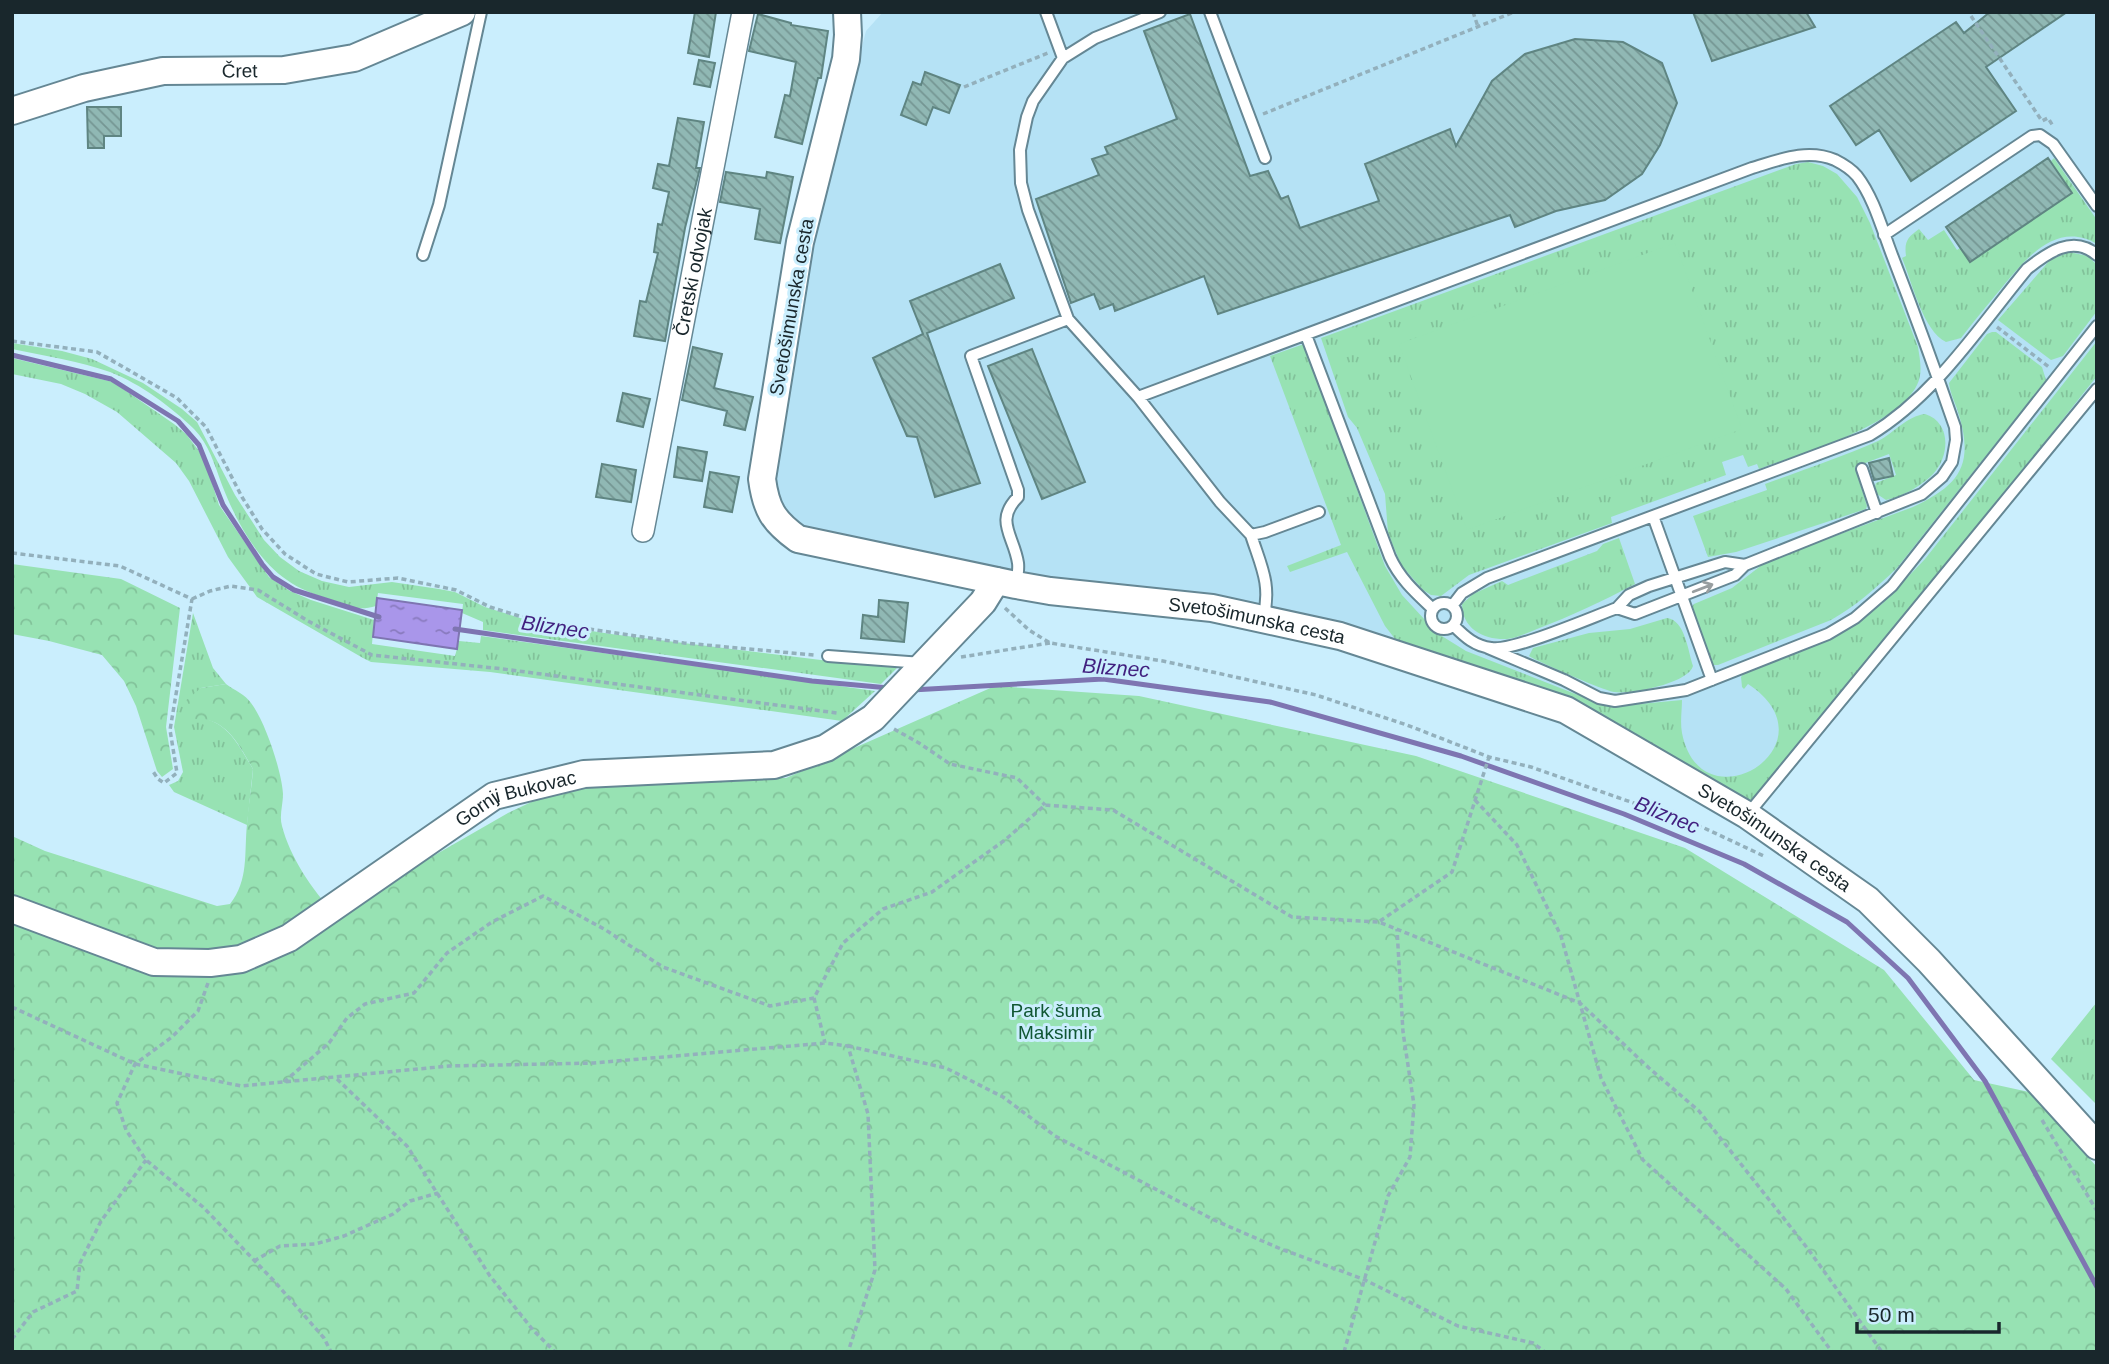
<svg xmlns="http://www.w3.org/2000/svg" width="2109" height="1364" font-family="Helvetica,sans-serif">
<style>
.built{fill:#b5e2f5}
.grass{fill:url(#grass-tufts)}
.forest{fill:url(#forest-crowns)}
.green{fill:#97e2b3}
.water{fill:url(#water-ripples);stroke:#7e75b1;stroke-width:2}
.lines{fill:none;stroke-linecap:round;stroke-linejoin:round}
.stream{stroke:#7e75b1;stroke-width:5}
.building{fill:url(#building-back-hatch);stroke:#5f8582;stroke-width:2}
.service-casing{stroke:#658794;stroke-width:14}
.minor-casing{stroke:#658794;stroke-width:24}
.tertiary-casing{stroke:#658794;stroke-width:30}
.path{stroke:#93b0bc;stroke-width:3.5;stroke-dasharray:5 3.5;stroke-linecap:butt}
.service{stroke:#fff;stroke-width:10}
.minor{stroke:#fff;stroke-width:21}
.tertiary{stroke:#fff;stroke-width:26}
.oneway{stroke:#989ea0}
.labels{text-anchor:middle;stroke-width:6;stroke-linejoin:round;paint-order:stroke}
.street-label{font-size:19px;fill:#19272c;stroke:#caeefd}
.park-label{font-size:19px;fill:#105733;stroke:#caeefd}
.water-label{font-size:21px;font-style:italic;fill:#411f7f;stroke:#caeefd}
</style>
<defs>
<pattern id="grass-tufts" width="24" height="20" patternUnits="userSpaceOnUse" patternTransform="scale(1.75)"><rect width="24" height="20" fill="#97e2b3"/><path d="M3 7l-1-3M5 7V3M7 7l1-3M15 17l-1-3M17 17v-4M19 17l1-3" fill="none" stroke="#82c29a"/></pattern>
<pattern id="forest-crowns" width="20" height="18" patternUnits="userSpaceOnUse" patternTransform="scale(1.75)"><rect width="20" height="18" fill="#97e2b3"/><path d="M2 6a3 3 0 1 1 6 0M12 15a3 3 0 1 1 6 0" fill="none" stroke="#82c29a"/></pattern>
<pattern id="water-ripples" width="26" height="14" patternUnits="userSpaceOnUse" patternTransform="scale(1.75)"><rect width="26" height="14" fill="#a996ea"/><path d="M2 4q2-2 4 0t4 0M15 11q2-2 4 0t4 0" fill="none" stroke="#897abe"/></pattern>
<pattern id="building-back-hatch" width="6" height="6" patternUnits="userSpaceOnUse" patternTransform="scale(1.75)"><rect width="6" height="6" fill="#90b8b4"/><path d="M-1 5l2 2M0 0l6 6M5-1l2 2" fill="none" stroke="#759693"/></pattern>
</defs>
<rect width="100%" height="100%" fill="#caeefd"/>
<path class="built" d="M883,12h1214v366l-176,218 -176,209 -181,-104 -266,-81 -325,-50 -173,-38 -19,-15 -12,-35 29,-184 68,-267z"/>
<path class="grass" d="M2054,158l43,62v24c-42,-25 -74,18 -98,47 -13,16 -26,31 -38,47l-15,4c-23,-11 -34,-60 -44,-84l4,-2c-2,-15 2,-19 13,-27l9,11 16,-10 13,20 3,-2 10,14 102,-69 -21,-32z
M1808,162l15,4 14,8 20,23 13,26 48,124c2,13 5,26 -1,38 -21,42 -115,68 -158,84l-2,-5 -9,3 -5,-12 -21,7 4,13 -115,42 1,6 -143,52 -28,21 -10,-1 -8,-5 -22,-25 -13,-32 -3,-39 -28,-66 -9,-11 -27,-79 475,-174z
M2069,252l19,4 9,9v46l-34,45 -12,4 -53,-40 52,-60z
M1992,332h4l46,35 4,13 -149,188c-21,20 -41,38 -66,52l-113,45h-5l-21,-58 2,-3 38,-16 35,-27 146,-54c46,-22 61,-41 46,-92 -3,-11 -9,-21 -10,-32l38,-49z
M2097,341v35l-204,258 -141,173 -353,-163 -14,-18 -38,-74 -57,20 -3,-6 54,-21 -71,-189 34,-12 81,222 17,29 35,38 29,18 135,53 17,2 64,-6c0,10 -2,22 0,33 19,97 157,11 66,-49l-4,5 -2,-2 -1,-10 3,-4 86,-33 52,-36 43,-45z
M12,343l50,8 30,8 51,24 39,26 15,13 38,73 29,45 16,17 19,14 23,10 27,6 43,-5 47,7 16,3 30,15 48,15 78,12 210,26 77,7 -17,17 -398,-54v-8l-21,-9 1,-9 -85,-11 -2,13c-20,6 -31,-1 -50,-8 -13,-4 -28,-10 -39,-18 -30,-20 -52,-61 -65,-95 -7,-19 -13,-41 -28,-56 -23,-22 -53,-45 -84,-57 -31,-11 -65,-16 -98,-23z
M12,358l101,24 61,42 12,10 13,17 7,13 13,41 50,72 21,14 21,9 63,20 -2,24 83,12 4,-15 21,2 1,-7 394,55 -33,30 -352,-49 -119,-10 -8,-4 -106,-61 -29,-40 -39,-76 -13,-18 -59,-51 -32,-18 -24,-10 -49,-10z
M1925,414c26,8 25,41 9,59 -11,12 -32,24 -48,27l-9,-6 -3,-5 2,-6 20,-8 -7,-21 -34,13 12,39 -1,3 -130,43 -28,5 -15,-41 74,-26 -2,-6c38,-14 77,-27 113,-43 16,-8 29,-25 47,-27z
M1619,538l16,46c-32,17 -64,32 -98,45 -10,4 -20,9 -30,10 -23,1 -45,-10 -45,-35l11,-10 29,-13 6,4 89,-34 6,-7z
M193,613l20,55 13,16 -25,4 -13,31c35,-6 49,23 65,50l-6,56 -73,-33 -5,-7 9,-4 5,-9 -9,-45z
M1667,618c18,2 21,33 26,48 -4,17 -63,29 -79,26 -9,-1 -78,-31 -85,-36l4,-8 56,-15 41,-4z
M2097,1002v103l-46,-46z"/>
<path class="forest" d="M12,564l109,15 59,29 -14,119 7,42 -11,8 -5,-6 -21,-65 -12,-25 -22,-26 -53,-14 -37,-7z
M226,684c8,6 20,11 25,19 14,18 31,69 32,91 0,11 -4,22 -1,32 8,31 30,64 52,87l174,-100 74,-35h204l209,-92 144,10 277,60 269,92 199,122 90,110 55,12 68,75v185h-2085v-516l33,15 172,55 13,-2c19,-24 14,-50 17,-80 1,-18 5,-37 6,-55 -16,-28 -30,-56 -65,-49l-4,-9v-9l17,-14z"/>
<path class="green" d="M1675,243l67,186 -275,101 -68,-186z"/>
<path class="water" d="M377,598l85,12 -5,39 -84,-12z"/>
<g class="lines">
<path class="stream" d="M12,355l99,24 67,42 21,24 24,60 39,59 11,13 21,13 85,27
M455,629l357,52 77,7
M912,690l191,-11 167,23 191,54 163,58 120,50 103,58 61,56 77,103 112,206"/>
</g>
<path class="building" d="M695,12h21l-7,45 -21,-4z
M1693,12h113l9,15 -103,34z
M1990,12h77l-81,55 30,44 -105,70 -32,-51 -23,15 -26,-39 126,-84 8,11z
M758,14l33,9v2l37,6 -7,47h-3l-16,66 -27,-7 10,-42 5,1 6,-34 -47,-11z
M1190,14l60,162 18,-5 13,28 7,-3 12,32 79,-27 -14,-37 85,-35 6,17 36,-65 33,-27 50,-15 48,3 39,21 15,40 -17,42 -18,29 -37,26 -49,11 -41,16 -5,-12 -292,99 -14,-38 -89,35 -2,-7 -13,5 -6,-15 -23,9 -35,-104 63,-24 -7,-16 16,-5 -3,-7 72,-28 -33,-88z
M699,60l16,3 -5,24 -16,-3z
M925,72l35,13 -11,28 -16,-6 -7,18 -25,-10 12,-33 8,3z
M87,107h34v29h-17v12h-16z
M678,118l26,4 -8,46h4l-15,60 -20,113 -31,-5 6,-35 6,1 12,-49 -4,-1 4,-28 4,1 7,-33 -16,-4 5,-24 11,2z
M2048,158l24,35 -102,69 -24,-35z
M726,172l40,6 1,-6 26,5 -13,66 -25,-4 5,-30 -40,-7z
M1000,264l14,34 -87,35 53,150 -45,14 -18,-60 -10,-1 -34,-78 50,-24 -13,-33z
M693,347l29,7 -8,34 39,9 -8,33 -21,-5 3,-14 -45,-11z
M1032,349l53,133 -43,17 -54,-133z
M623,393l27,6 -7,28 -26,-6z
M678,447l29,5 -5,29 -28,-4z
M1889,458l4,18 -19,4 -5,-17z
M602,464l34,6 -5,32 -35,-5z
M710,472l29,5 -7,35 -28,-5z
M879,600l29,3 -4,39 -43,-4 2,-23 15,2z"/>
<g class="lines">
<defs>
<path id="service" d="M1046,12l17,46
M1160,12l-65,26 -32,20 -30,43 -6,16 -7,33 1,33 7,27 40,109 70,78 614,-229c27,-8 55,-20 83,-8 8,4 16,9 22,16 17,22 25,53 35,79 22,57 43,114 63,172l1,13 -4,22 -10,15 -20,17 -177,71 -10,10 -100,39 -18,-6
M1210,12l55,146
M1884,235l148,-99 8,-1 13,9 44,62
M423,255l16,-50 42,-193
M1306,335l84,222c10,22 26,36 43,52
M1138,397l82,105 31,33 14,-3 54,-20
M1862,469l15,44
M1653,516l59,164
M1251,535c10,31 21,50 12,84
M1016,585c1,-7 3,-15 2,-22 -4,-27 -24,-42 0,-66v-7l-47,-134 97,-37
M1431 616a13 13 0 1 1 26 0a13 13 0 1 1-26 0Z
M1452,606l10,-13 25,-15 383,-143c66,-40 109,-108 157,-166 20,-16 46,-35 70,-14
M1454,626c11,11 21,20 37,22 21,4 101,-31 126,-40l12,-13 20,-9 76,-24 20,3
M1488,648l76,32 35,18 16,3 26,-4 45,-7 142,-56 27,-16 37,-32 205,-260
M828,656l94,7
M1748,814l349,-425"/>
<g id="minor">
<path id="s1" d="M643,531l100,-519"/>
</g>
<g id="tertiary">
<path id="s2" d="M847,12l1,23 -2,24 -46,183 -38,237c4,30 11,42 36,60l218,46 34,6 162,17 128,28 226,74 181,105 121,85 61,61 168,185"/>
<path id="s3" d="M12,111l72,-23 79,-17 121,-1 70,-12 108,-46"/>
<path id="s4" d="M12,909l142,53 56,1 31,-4 48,-21 205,-142 90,-22 190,-9 52,-17 47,-30 110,-116 13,-21"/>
</g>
</defs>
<use href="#service" class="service-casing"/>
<use href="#minor" class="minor-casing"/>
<use href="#tertiary" class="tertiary-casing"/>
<path class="path" d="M1473,12l5,15
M1971,16l71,105 6,-3 5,8
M964,87l84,-34
M1263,114l251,-102
M1997,327l52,40
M12,341l85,11 80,46 29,29 36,70 20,32 23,25 31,20 32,8 50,-4 58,12 34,17 45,14 149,22 130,12
M12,553l108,13 72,33 -22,131 7,43 -13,10 -6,-4 -6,-9
M192,599l18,-8 21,-5 27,4 50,31 64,34 131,14 334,44
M1005,608l24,22 21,13 113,18 153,34 91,30 82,32 42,10 171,60 64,30
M961,657l89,-14
M894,729l25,14 31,21 67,14 28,27
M1475,800l42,45 44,91 40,142 42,82 143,129 46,63
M1380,921l72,-49 37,-115
M208,983l-10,28 -26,26 -37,27 -18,39 9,27 20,30 57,47 72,75 49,56 7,14
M814,998l11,45
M12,1007l123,57 106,22 208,-20 145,-3 231,-20 23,3 20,68 7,156 -27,82
M848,1046l98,22 57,29 52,39 159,84 67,29 82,30 95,47 75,17 12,9
M337,1079l70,67 83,130 43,54 22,22
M284,1082l45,-39 18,-25 18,-14 49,-11 33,-40 45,-31 51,-26 61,33 59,38 107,39 44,-8 29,-55 40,-34 49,-17 73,-52 40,-35 68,5 179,107 87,5 201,81 69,65 50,43 109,138 74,103
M2042,1120l55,91
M254,1261l26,-15 35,-2 29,-8 49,-22 17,-13 28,-8
M12,1339l21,-27 44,-21 3,-28 21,-42 45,-61
M1344,1352l44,-156 22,-39 4,-52 -11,-73 -6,-103"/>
<use href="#service" class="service"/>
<use href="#minor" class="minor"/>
<use href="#tertiary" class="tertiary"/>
</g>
<defs><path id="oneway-shaft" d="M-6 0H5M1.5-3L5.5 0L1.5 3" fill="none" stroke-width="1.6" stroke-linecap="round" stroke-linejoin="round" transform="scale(1.75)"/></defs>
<use class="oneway" href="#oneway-shaft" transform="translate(1703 588) rotate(-21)"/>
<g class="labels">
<g class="street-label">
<text dy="7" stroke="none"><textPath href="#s3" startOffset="233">Čret</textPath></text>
<text dy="7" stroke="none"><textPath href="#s1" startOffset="264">Čretski odvojak</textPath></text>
<text transform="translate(791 307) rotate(-80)" y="7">Svetošimunska cesta</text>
<text dy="7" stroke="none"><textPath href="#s2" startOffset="1015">Svetošimunska cesta</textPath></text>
<text dy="7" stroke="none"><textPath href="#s4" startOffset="560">Gornji Bukovac</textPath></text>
<text dy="7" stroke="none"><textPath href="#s2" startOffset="1582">Svetošimunska cesta</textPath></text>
</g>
<g class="park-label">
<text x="1056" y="1017">Park šuma<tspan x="1056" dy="22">Maksimir</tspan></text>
</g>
<g class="water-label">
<text transform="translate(555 627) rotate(8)" y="7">Bliznec</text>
<text transform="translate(1116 668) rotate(4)" y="7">Bliznec</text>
<text transform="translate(1667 815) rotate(22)" y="7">Bliznec</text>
</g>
</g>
<rect width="2109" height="1364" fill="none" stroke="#19272c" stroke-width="28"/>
<path d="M1857 1322v10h142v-10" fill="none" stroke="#19272c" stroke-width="3.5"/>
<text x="1868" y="1322" font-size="21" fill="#19272c" stroke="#caeefd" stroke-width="5" paint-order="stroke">50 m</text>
</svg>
